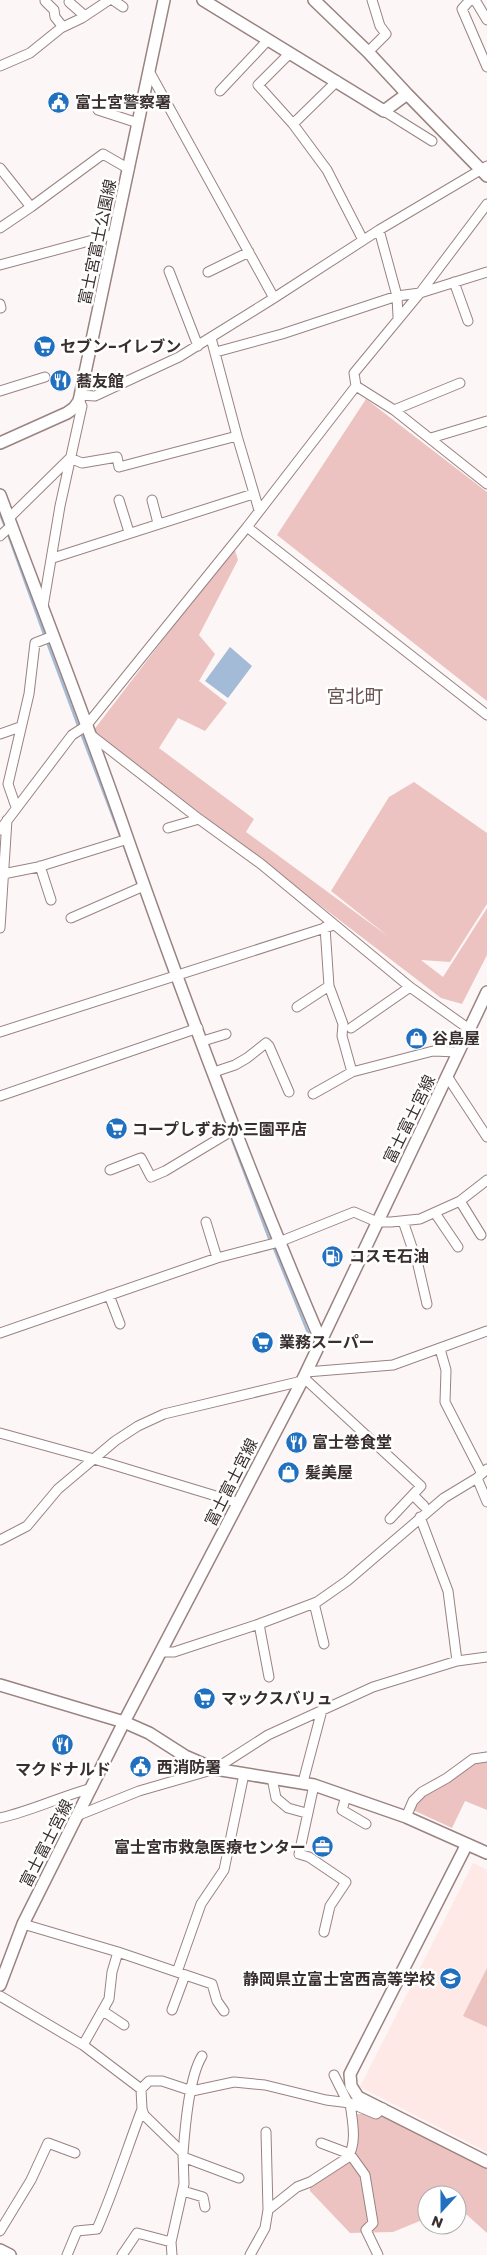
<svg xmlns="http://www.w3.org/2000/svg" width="487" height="2255" font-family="Poppins,'Noto Sans JP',sans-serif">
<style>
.built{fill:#fee9e7}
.green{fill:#ecc3c0}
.water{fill:#a3bbd6}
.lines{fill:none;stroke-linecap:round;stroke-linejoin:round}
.stream{stroke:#a3bbd6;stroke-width:2.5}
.street-casing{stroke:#9a8381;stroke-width:11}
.secondary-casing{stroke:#9a8381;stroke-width:14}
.street{stroke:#fff;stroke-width:9}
.secondary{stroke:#fff;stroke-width:11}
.labels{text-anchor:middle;stroke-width:5;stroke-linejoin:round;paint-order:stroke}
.poi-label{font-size:16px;font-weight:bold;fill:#392f2e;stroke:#fff;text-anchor:start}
.street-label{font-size:16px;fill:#392f2e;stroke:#fff}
.quarter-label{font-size:19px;fill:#675250;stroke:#fff}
</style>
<rect width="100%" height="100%" fill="#fcf7f6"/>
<path class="built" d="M473,1863l14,7v282l-127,-65z"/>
<path class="green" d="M366,399l121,93v209l-210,-166z
M234,547l4,13 -39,75 16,19 -16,27 28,22 -22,28 -27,-13 -19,30 95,71 -8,13 143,105 -58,-46 58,-94 25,-15 73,51v71l-37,58 -29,-2 22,17 44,-69v47l-25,49 -21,-6 -348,-267z
M487,1760v50l-22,-9 -13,27 -39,-18 2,-7 15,-13 44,-28z
M487,1968v59l-24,-11z
M357,2114h19l111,52v67l-30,-27v-11h-30v23l-34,14 -43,1 -40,-42v-9l40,-28z"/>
<path class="water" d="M230,647l22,19 -24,32 -23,-17z"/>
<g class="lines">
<path class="stream" d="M0,514l6,15
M8,534l37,103
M47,642l32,86
M81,733l40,105
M123,843l16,44
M222,1113l48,128
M273,1246l36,89"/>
<defs>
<path id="street" d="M113,0l10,7
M470,0l-8,9 25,58
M475,0l12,20
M45,1l9,9 1,7 8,10
M69,2l16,14
M368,52l18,-18 -6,-8 -8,-26
M290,53l-32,32 35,39 34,46 36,70
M0,66l30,-13 31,-25 21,-10 27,-18
M149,71l125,227
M220,91l48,-51
M98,110l40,13
M384,111l48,30
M293,124l44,-43
M0,168l31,39
M487,204l-67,89 -66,80 2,13 38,24 93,74
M0,228l31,-21 72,-53 26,15
M379,230l18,66 1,21
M0,265l115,-31
M169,271l29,75
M208,272l41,-20
M454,282l14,39
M0,304l1,4
M211,338l26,98 22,74
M216,352l66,-18 115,-38 23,-3 67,-21
M0,391l45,-14
M80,395l15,1 84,-39 95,-59 105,-68 108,-64
M394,410l66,-27
M431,438l56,-17
M119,500l10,32
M152,500l6,23
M9,518l61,-60 12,5 35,-6 2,10 118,-31
M247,527l240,188
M0,536l11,-10
M53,558l200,-64
M43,607l17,-101 22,-100 -3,-5
M0,734l20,-7
M91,735l108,84 62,45 149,123 59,42
M16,807l-8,-23 21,-90 6,-51 18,-7
M168,828l31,-9
M0,830l72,-95 14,-9 161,-199 109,-141
M40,866l11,34
M3,874l35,-7 90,-28
M71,918l73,-32
M325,927l4,59 14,38 -1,12 10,36
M0,928l7,-108
M297,1007l32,-21
M351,1028l59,-41
M0,1032l334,-107
M203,1041l23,-7
M214,1072l21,-7 12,-7 19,-15 3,3 20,46
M447,1076l40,61
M313,1094l39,-22 81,-21 25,1
M0,1096l198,-68
M110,1170l31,-12 10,19 14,-6 70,-42
M460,1201l21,34
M435,1213l23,34
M403,1221l15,44 9,39
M206,1222l11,36
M109,1295l11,29
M0,1333l217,-75 62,-16 75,-30 23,10h14l29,-3 40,-18 27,-21
M440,1349l6,21 -1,32 36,70
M306,1372l87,-7 94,-34
M303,1377l118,109 -31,33
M0,1433l94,26 145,44
M477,1478l10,24
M413,1495l11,11
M420,1517l28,74 9,70
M0,1540l27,-14 31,-37 57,-48 23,-15 26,-12 138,-33
M314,1603l10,41
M259,1624l10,53
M162,1652h12l85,-28 58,-22 30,-21 97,-83 33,-20 10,-9
M272,1778l4,20 12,10 18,5
M303,1782l19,-72
M314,1785l-15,69 10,3 37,25 -16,24 -6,26
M346,1796l-4,14 24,14
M79,1815l60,-24 76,-22 53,-34 105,-48 84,-26 30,-4
M406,1817l7,-16 9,-9 25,-14 26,-19 14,-2
M0,1818c34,-8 59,-21 92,-30
M23,1924l95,28 94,32 5,17 7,10
M177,1972l24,-68 23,-34 20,-96
M0,1996l83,49 58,44 1,20 2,6 39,38 1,31 -13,58 1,13
M172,2010l13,-35
M103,2011l21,14
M83,2045l26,-46 3,-27 6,-20
M334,2075l14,28
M141,2089l8,-8h13l30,10 42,-9 31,3 61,15 24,3 26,11 7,-6
M321,2143l29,11 15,21 8,48 -7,7 12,25
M183,2153c2,-25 6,-76 19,-97
M183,2157l56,21
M183,2191l20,6 2,10
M268,2210l29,-23 13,-5 37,-24c11,-14 5,-39 3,-55
M0,2231l31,-51 17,-37 27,10
M67,2255l10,-24 20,-2c17,-39 30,-80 45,-120
M122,2255l15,-22 34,9
M250,2255l15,-27 3,-18 -2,-78"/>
<path id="secondary" d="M203,0l181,111 23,-17 80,82
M314,0l54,52 39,42
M0,443l67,-30 7,-5 5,-7 85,-401
M0,495c43,115 88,229 128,345 59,168 122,335 192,499
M0,1685l124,37 25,11 36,23 30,13 99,16 92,32 81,36
M467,1844l-117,230 1,12 7,11 129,65
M0,1985l23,-61 101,-202 178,-341 185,-389
M0,2250l10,5"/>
</defs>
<use href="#street" class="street-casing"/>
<use href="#secondary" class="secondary-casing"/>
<use href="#street" class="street"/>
<use href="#secondary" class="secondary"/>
</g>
<defs>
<symbol id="civic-disc" viewBox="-11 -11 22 22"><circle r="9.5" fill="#2070bf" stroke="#fff"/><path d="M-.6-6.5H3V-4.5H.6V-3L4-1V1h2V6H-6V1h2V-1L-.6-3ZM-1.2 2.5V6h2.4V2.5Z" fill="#fff"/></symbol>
<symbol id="supermarket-disc" viewBox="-11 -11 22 22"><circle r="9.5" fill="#2070bf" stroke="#fff"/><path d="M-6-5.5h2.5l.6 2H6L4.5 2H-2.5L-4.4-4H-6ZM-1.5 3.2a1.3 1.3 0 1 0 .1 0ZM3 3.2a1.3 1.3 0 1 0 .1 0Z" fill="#fff"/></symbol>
<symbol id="restaurant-disc" viewBox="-11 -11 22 22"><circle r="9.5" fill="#2070bf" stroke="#fff"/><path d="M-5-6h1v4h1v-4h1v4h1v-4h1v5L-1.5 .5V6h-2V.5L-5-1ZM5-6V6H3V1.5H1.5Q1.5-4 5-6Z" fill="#fff"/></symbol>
<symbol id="shop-disc" viewBox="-11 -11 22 22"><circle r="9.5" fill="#2070bf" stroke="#fff"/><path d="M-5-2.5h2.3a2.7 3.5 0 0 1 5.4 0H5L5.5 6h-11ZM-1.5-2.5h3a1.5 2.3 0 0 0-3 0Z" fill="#fff"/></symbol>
<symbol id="fuel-disc" viewBox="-11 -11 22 22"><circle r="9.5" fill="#2070bf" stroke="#fff"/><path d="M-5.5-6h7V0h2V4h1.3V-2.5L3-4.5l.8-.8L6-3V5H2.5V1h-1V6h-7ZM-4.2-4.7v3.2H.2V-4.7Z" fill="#fff"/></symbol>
<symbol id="office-disc" viewBox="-11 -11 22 22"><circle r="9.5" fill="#2070bf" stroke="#fff"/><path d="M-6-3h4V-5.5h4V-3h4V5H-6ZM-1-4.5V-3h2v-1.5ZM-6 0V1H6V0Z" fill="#fff"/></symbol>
<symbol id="school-disc" viewBox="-11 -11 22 22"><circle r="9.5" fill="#2070bf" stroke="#fff"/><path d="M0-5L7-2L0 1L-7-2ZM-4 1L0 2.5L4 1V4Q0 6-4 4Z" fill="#fff"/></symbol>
</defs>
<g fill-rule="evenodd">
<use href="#civic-disc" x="46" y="90" width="25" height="25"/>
<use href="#supermarket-disc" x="32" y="334" width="25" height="25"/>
<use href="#restaurant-disc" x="48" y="368" width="25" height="25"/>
<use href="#shop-disc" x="404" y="1026" width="25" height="25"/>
<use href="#supermarket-disc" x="104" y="1116" width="25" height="25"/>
<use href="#fuel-disc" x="320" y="1244" width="25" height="25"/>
<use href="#supermarket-disc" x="250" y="1330" width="25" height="25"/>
<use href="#restaurant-disc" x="284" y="1430" width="25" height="25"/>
<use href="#shop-disc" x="276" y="1460" width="25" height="25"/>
<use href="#supermarket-disc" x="192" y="1686" width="25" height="25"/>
<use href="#restaurant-disc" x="50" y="1732" width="25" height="25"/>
<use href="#civic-disc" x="128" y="1754" width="25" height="25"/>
<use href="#office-disc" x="310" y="1834" width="25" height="25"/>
<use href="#school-disc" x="438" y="1966" width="25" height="25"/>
</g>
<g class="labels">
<g class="poi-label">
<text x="75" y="108">富士宮警察署</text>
<text x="60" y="352">セブン-イレブン</text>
<text x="76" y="387">蕎友館</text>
<text x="432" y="1044">谷島屋</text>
<text x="132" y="1135">コープしずおか三園平店</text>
<text x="349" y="1262">コスモ石油</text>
<text x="279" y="1348">業務スーパー</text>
<text x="312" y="1448">富士巻食堂</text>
<text x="305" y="1478">髪美屋</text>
<text x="221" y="1704">マックスバリュ</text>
<text x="157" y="1773">西消防署</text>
<text x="63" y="1775" text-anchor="middle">マクドナルド</text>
<text x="306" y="1853" text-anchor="end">富士宮市救急医療センター</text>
<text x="435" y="1985" text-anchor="end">静岡県立富士宮西高等学校</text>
</g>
<g class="street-label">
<text transform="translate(97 242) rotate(-78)" y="6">富士宮富士公園線</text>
<text transform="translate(409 1119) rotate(-64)" y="6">富士富士宮線</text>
<text transform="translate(231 1482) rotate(-63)" y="6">富士富士宮線</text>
<text transform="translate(46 1843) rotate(-63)" y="6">富士富士宮線</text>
</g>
<g class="quarter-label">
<text x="355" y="703">宮北町</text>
</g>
</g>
<g transform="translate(442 2210) rotate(201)"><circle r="24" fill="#ffffff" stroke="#b0acab"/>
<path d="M0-4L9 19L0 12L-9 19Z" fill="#2070bf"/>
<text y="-8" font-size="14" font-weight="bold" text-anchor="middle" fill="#392f2e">N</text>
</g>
</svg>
